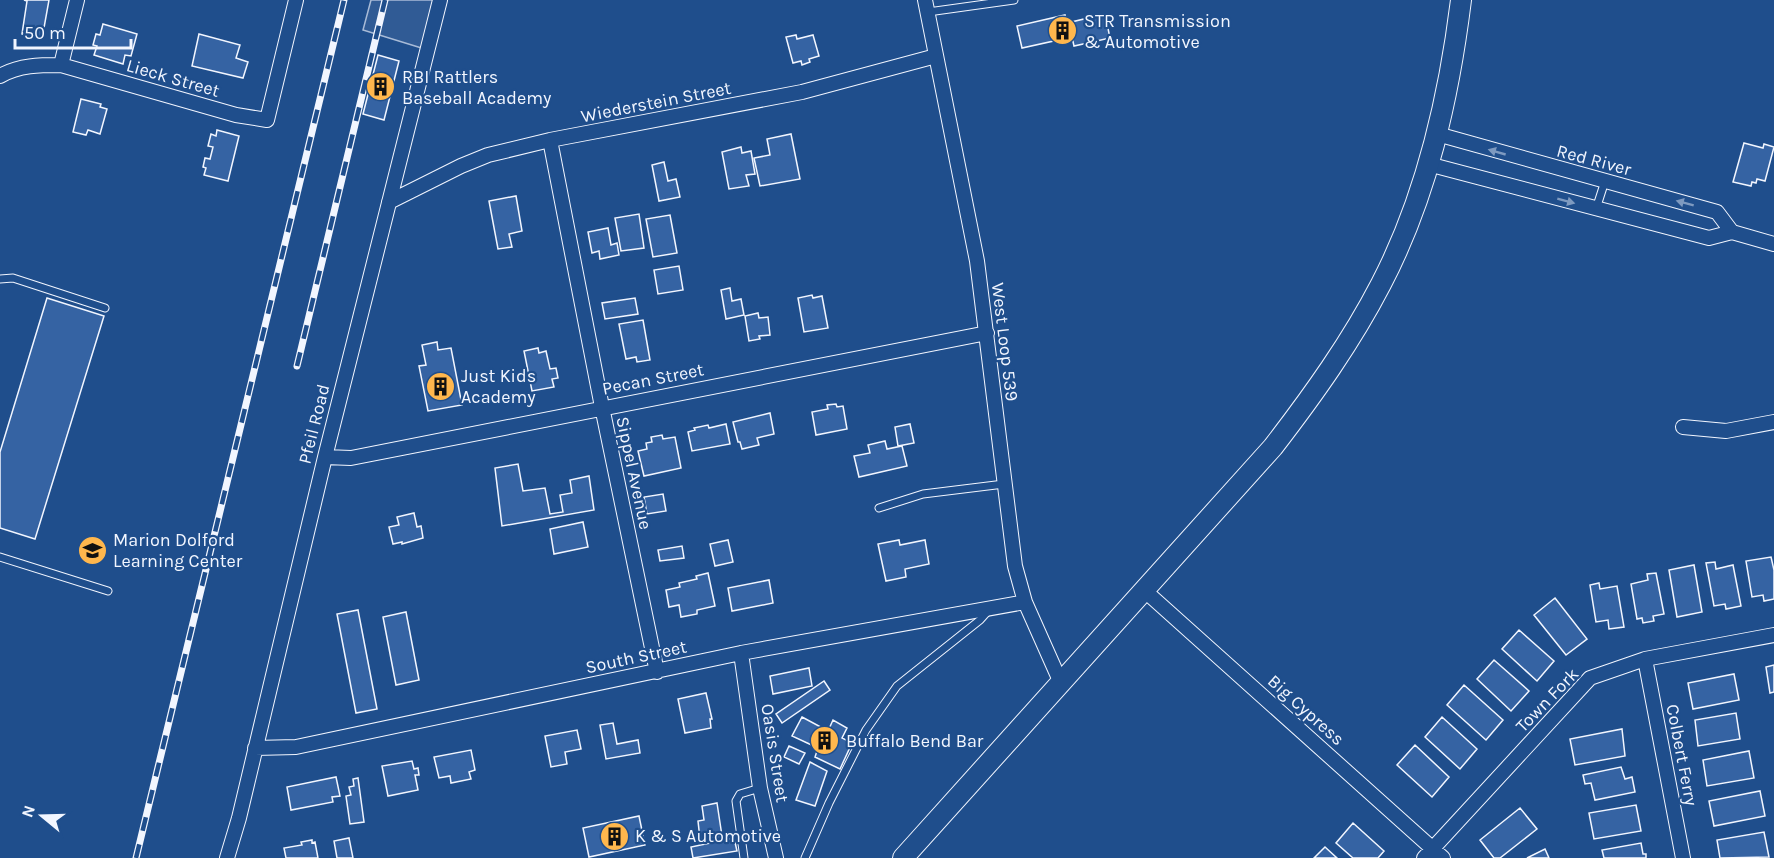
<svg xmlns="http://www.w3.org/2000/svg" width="1774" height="858" font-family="Karla,sans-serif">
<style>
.parking{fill:#305b95;stroke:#a8bbd7;stroke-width:1.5}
.building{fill:#3563a3;stroke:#f2f6ff;stroke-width:1.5}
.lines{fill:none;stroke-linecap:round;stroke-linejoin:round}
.service-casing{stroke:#f2f6ff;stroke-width:9}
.minor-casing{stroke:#f2f6ff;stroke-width:16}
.secondary-casing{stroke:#f2f6ff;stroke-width:22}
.service{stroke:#1f4e8c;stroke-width:7}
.minor{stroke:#1f4e8c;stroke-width:14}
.secondary{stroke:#1f4e8c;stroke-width:20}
.rail-casing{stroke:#f2f6ff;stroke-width:7}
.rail{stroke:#1f4e8c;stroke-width:4.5;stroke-dasharray:14;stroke-linecap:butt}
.oneway{fill:#7e9ac0}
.labels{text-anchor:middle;stroke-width:4.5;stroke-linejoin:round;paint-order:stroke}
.poi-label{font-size:18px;fill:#f2f6ff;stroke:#1f4e8c;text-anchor:start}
.street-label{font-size:18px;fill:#f2f6ff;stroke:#1f4e8c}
</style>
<rect width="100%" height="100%" fill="#1f4e8c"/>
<path class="parking" d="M371,0h69l-12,50 -65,-20z"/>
<path class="building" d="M24,0h25l-7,39 -20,-5 5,-33z
M1105,14l5,24 -36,8 -2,-9 -50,11 -5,-22 48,-11 2,8z
M103,24l34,10 -6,22 -6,-1 -2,9 -29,-9 3,-9 -4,-1 3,-11 4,1z
M199,34l41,11 -4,13 12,4 -5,16 -51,-12z
M796,35l1,4 16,-4 6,21 -10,3 1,3 -8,3 -1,-4 -8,2 -7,-26z
M378,55l21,6 -15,59 -21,-6z
M81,99l20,5 -1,3 7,2 -7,25 -12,-4 -2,5 -13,-3z
M217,130l22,6 -11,45 -24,-6 2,-7 -3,-1 2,-9 5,1 3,-12 -5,-1 3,-12 5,2z
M791,134l9,45 -40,7 -6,-28 16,-3 -3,-16z
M1744,143l19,5 1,-4 10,3 -9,34 -8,-2 -1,4 -4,-1 -1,4 -18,-4z
M741,147l1,6 9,-2 4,23 -9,1 3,11 -20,3 -7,-37z
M664,162l4,19 8,-2 4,18 -21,4 -7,-36z
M516,196l6,35 -13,3 3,13 -14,2 -9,-48z
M639,214l5,34 -23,3 -6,-33z
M670,215l7,38 -24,4 -7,-38z
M608,228l3,17 6,-2 2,12 -19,4 -1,-8 -7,2 -4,-21z
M679,266l4,24 -25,4 -4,-24z
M730,288l2,13 9,-2 3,16 -18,4 -5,-29z
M812,295l1,3 9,-2 6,32 -24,4 -6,-34z
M47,298l57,18 -69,223 -35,-11v-76z
M635,298l3,16 -33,5 -3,-16z
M758,313l1,5 9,-1 2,18 -11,1 1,3 -11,2 -4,-25z
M643,320l7,40 -13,2 -1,-5 -10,2 -7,-35z
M437,342l1,8 13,-2 11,57 -34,6 -9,-45 7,-1 -4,-20z
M538,348l1,5 7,-2 4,18 6,-1 2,10 -6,1 2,8 -22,4 -8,-40z
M836,404l1,3 6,-1 4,23 -31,6 -4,-23 16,-3 -1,-4z
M770,413l4,21 -17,4 2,7 -17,4 -2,-7h-2l-5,-20z
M726,424l4,20 -38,7 -4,-19 7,-2 -1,-2 14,-3 1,3z
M910,424l4,19 -16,3 -3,-19z
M662,435l1,4 12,-2 6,31 -37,8 -6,-25 9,-2 -1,-6 6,-1 -1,-5z
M885,441l2,8 15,-3 5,20 -48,11 -5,-21 16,-3 -2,-8z
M518,464l5,27 22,-3 5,26 13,-2 -3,-17 12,-2 -2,-13 19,-4 5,34 -92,16 -7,-58z
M663,494l3,17 -19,3 -3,-17z
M414,513l3,14 4,-1 2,12 -21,6v-2l-9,2 -4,-17 10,-2 -2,-8z
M583,522l5,25 -34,7 -4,-25z
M728,540l5,22 -18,4 -5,-22z
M899,540l1,5 25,-5 4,24 -24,5 1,8 -20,4 -8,-37z
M682,546l2,12 -24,3 -2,-11z
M1771,557l3,13v29l-10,2 -1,-6 -11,2 -6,-36z
M1715,562l1,7 17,-4 8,41 -15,3 -1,-5 -11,2 -8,-43z
M1694,565l8,47 -25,5 -8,-47z
M708,573l7,33 -18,4v4l-16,3 -2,-12 -10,2 -3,-17 14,-3 -1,-4 18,-4 -1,-3z
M1656,573l8,41 -11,2 1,5 -11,2 -1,-5 -5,1 -6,-35 17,-4 -1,-6z
M769,580l4,23 -41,8 -4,-23z
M1599,583l1,6 17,-3 7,41 -15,2 -1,-9 -12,2 -6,-37z
M1555,598l32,41 -21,16 -32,-40z
M358,610l19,99 -21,4 -19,-99z
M406,612l13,68 -23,5 -13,-68z
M1519,630l35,31 -17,20 -35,-32z
M1494,660l35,31 -18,20 -34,-32z
M1774,665v27l-4,1 -4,-26z
M809,668l3,18 -39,8 -3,-18z
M1734,674l5,26 -46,9 -5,-26z
M824,681l6,9 -48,33 -6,-9z
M1464,685l39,35 -17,20 -39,-35z
M706,693l6,26h-2l1,9 -26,5 -7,-34z
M1736,713l4,26 -42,7 -3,-26z
M802,717l26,14 5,-11 14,8 -5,10 10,5 -12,26 -25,-12 3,-9 -26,-12z
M1442,717l35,32 -17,20 -35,-32z
M613,723l4,21 21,-4 2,13 -34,6 -6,-34z
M1622,729l3,27 -50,9 -5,-26z
M577,730l4,19 -16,3 2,12 -16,3 -6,-31z
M1415,745l34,32 -17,20 -35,-32z
M789,746l16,7 -6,11 -15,-7z
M471,750l4,20 -6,2 2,7 -20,4 -1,-7 -11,2 -5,-21z
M1749,751l5,27 -47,8 -4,-26z
M412,761l2,8 4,-1 1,7h-4l3,15 -30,6 -6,-30z
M810,762l17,9 -12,35 -19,-6z
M1621,767l4,12 7,-2 3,15 -40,8 -4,-17 -6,1 -2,-9z
M336,777l4,19 -8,1 1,5 -42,8 -4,-23z
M358,778l6,44 -14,2 -4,-28 5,-1 -2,-8 5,-1 -1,-7z
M1760,791l5,25 -51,10 -5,-25z
M717,803l5,33 -22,3 -2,-18 6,-1 -2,-14z
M1636,805l5,26 -47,8 -5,-26z
M1520,808l17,21 -37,29h-6l-14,-18z
M639,816l6,29 -56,12 -6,-29z
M1353,823l31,28 -6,7h-25l-17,-15z
M1764,832l5,25 -49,1 -3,-18z
M349,838l4,20h-16l-3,-17z
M734,838l3,13 -44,7 -2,-11z
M312,840v3l3,-1 3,16h-32l-2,-10 18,-3 -1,-3z
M1641,843l2,11h3v4h-42l-2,-8z
M1325,847l12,11h-23z
M1545,849l4,9h-22z"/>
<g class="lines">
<defs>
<path id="service" d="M928,12l86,-12
M1596,209l9,-28
M0,279l13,-1 92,30
M879,508l44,-14 81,-10
M0,557l108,34
M744,858l-8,-57 4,-7 20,-6
M805,858l24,-55 37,-73 31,-44 83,-66 9,-10"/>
<path id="minor" d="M925,0l52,261 38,305 10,36 36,81
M61,65l16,-65
M0,76c19,-11 40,-11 61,-11l175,50 31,5 29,-120
M1437,134l280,78 15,20
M550,140l52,267 55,265
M1428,164l281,74 23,-6 42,12
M389,202l72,-36 27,-11 62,-15 252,-48 134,-36
M1683,427l43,4 48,-9
M325,457l26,1 636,-125
M1144,590l299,268
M741,653l19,135 16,70
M1645,659l38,199
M255,748l41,-1 445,-94 284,-51
M227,858l12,-40 86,-361 115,-457
M1424,858l166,-180 55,-19 129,-24"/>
<path id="secondary" d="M903,858l370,-411c40,-52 78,-105 108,-163 46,-88 68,-187 80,-284"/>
</defs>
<use href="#service" class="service-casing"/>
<use href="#minor" class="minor-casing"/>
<use href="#secondary" class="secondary-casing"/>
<use href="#service" class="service"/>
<use href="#minor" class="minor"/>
<use href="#secondary" class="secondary"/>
<defs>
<path id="rail" d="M297,366l88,-366
M136,858l208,-858"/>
</defs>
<use href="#rail" class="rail-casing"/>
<use href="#rail" class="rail"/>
</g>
<defs><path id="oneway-solid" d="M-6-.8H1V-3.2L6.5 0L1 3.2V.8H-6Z" transform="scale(1.5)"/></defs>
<g class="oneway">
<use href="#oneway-solid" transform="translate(1497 152) rotate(-164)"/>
<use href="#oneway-solid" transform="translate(1566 201) rotate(15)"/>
<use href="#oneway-solid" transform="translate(1685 203) rotate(-165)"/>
</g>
<defs>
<symbol id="building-disc" viewBox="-11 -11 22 22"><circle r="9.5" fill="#ffb74d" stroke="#1f4e8c"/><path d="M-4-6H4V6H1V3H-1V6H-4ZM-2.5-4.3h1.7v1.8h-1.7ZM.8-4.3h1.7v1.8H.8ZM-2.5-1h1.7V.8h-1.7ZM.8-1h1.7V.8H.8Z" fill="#111"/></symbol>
<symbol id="school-disc" viewBox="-11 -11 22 22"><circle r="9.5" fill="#ffb74d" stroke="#1f4e8c"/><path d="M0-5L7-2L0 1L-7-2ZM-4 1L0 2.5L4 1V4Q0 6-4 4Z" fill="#111"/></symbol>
</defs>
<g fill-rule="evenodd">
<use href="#building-disc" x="1046" y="14" width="33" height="33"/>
<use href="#building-disc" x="364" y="70" width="33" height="33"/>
<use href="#building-disc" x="424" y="370" width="33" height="33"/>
<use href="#school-disc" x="76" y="534" width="33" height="33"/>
<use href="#building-disc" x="808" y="724" width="33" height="33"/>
<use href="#building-disc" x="598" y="820" width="33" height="33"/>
</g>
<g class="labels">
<g class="poi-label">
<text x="1084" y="27">STR Transmission<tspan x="1084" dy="21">&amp; Automotive</tspan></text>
<text x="402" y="83">RBI Rattlers<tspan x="402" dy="21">Baseball Academy</tspan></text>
<text x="461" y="382">Just Kids<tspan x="461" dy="21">Academy</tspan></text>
<text x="113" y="546">Marion Dolford<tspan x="113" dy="21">Learning Center</tspan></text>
<text x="846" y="747">Buffalo Bend Bar</text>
<text x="635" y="842">K &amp; S Automotive</text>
</g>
<g class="street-label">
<text transform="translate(173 78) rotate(16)" y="6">Lieck Street</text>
<text transform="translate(656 102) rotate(-11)" y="6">Wiederstein Street</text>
<text transform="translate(1594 160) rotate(15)" y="6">Red River</text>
<text transform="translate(1005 342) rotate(83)" y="6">West Loop 539</text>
<text transform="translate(653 379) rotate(-11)" y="6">Pecan Street</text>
<text transform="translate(314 424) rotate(-76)" y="6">Pfeil Road</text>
<text transform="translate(634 473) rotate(78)" y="6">Sippel Avenue</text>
<text transform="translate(636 657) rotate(-12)" y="6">South Street</text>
<text transform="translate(1547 700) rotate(-46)" y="6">Town Fork</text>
<text transform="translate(1306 710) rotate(42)" y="6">Big Cypress</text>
<text transform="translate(775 753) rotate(81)" y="6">Oasis Street</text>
<text transform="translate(1682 755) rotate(79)" y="6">Colbert Ferry</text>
</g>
</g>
<g transform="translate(42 816) rotate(289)" stroke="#1f4e8c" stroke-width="4.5" paint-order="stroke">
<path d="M0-4.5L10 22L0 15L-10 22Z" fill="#f2f6ff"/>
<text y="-9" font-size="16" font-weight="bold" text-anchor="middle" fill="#f2f6ff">N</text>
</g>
<path d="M15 39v9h116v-9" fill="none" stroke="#f2f6ff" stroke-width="3"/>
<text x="24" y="39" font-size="18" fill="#f2f6ff" stroke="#1f4e8c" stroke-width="4.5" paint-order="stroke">50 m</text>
</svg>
